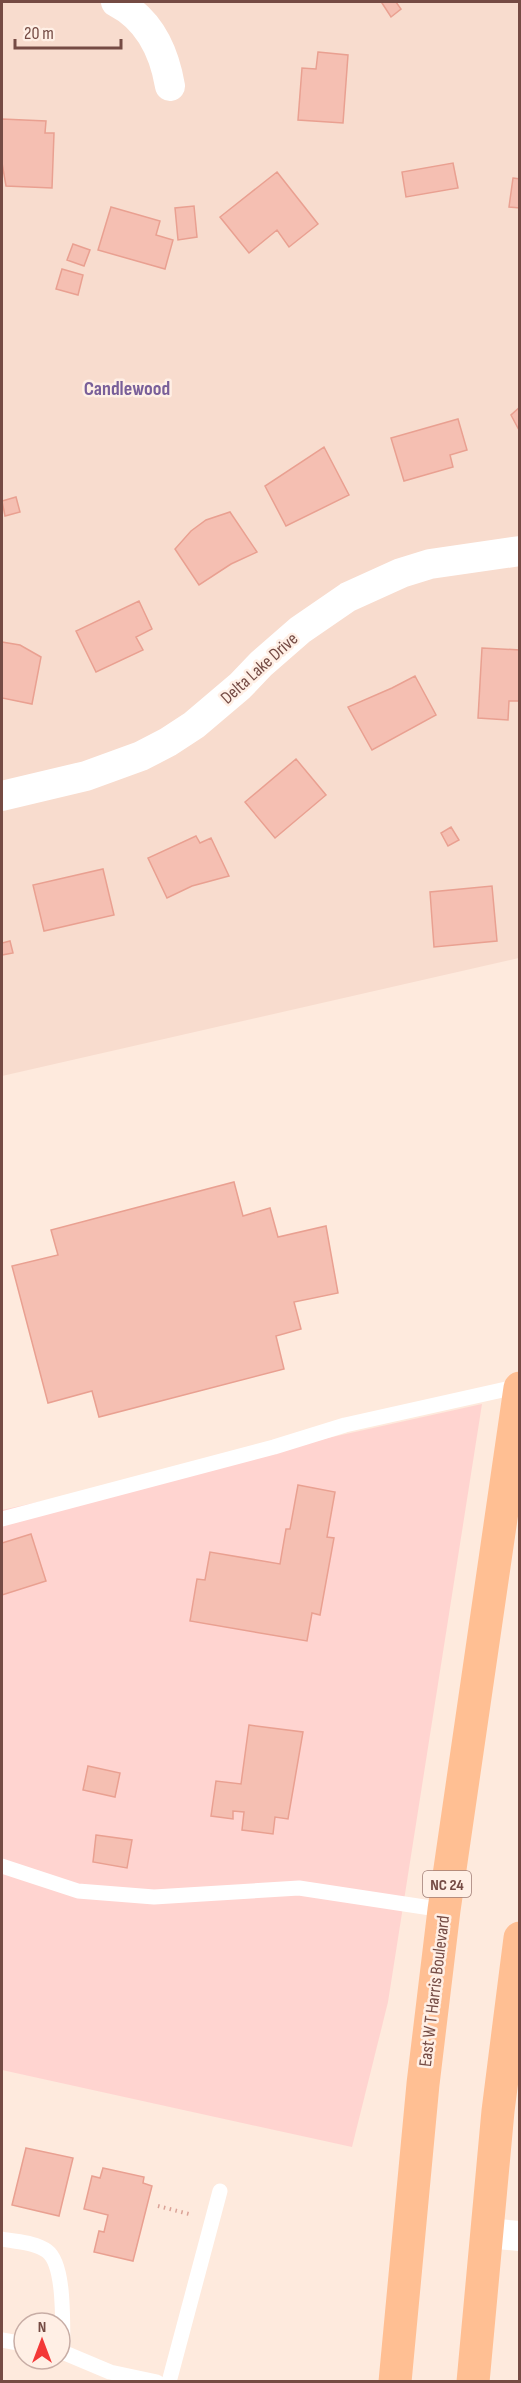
<svg xmlns="http://www.w3.org/2000/svg" width="521" height="2383" font-family="'Sofia Sans Condensed',sans-serif">
<style>
.residential{fill:#f8dcce}
.commercial{fill:#ffd4d0}
.building{fill:#f5bfb2;stroke:#e9a091;stroke-width:1.5}
.lines{fill:none;stroke-linecap:round;stroke-linejoin:round}
.path{stroke:#daa296;stroke-width:4;stroke-dasharray:1.5 4.5;stroke-linecap:butt}
.lane{stroke:#fff;stroke-width:15}
.street{stroke:#fff;stroke-width:30}
.primary{stroke:#ffbf93;stroke-width:33}
.labels{text-anchor:middle;stroke-width:5;stroke-linejoin:round;paint-order:stroke}
.shield{fill:#ffefe5;stroke:#9e7c74;stroke-width:1.5}
.shield-label{font-size:16px;font-weight:bold;fill:#754b44}
.street-label{font-size:18px;fill:#754b44;stroke:#ffefe5}
.neighbourhood-label{font-size:20px;font-weight:bold;fill:#795f99;stroke:#ffefe5}
</style>
<rect width="100%" height="100%" fill="#feeadd"/>
<path class="residential" d="M2,2h517v956l-517,118z"/>
<path class="commercial" d="M482,1404l-94,598 -36,145 -350,-77v-560z"/>
<path class="building" d="M383,2h13l5,7 -10,8 -9,-14z
M318,52l30,3 -5,68 -45,-3 4,-52 14,1z
M2,119l44,2 -1,12h9l-2,55 -46,-2 -4,-23z
M453,163l5,25 -52,9 -4,-25z
M277,172l41,52 -29,23 -12,-17 -28,23 -29,-36z
M513,178l7,1v29l-11,-1z
M194,206l3,31 -19,3 -3,-32z
M111,207l49,14 -4,14 17,5 -8,29 -67,-19z
M73,244l17,6 -6,16 -17,-6z
M62,269l21,6 -5,20 -22,-6z
M520,407v25l-9,-17z
M458,419l9,31 -17,5 3,12 -49,14 -13,-43z
M324,447l25,48 -63,31 -21,-40z
M16,497l4,15 -15,4 -3,-15z
M230,512l27,40 -26,12 -32,21 -24,-36 16,-18 15,-11z
M139,601l13,28 -16,8 7,13 -47,22 -20,-41z
M2,642l18,3 21,12 -9,47 -30,-6z
M482,648l38,2v51h-11l-1,19 -30,-2z
M415,676l21,39 -64,35 -24,-43 44,-19z
M296,759l30,36 -51,43 -30,-36z
M451,827l8,13 -11,6 -7,-13z
M196,836l4,7 11,-5 18,38 -37,10 -25,12 -19,-40z
M103,869l11,46 -70,16 -11,-46z
M492,886l5,55 -63,6 -4,-55z
M10,941l3,12 -11,2v-12z
M234,1182l9,34 27,-8 8,29 48,-11 12,67 -44,9 7,27 -25,7 8,33 -185,48 -7,-26 -44,12 -36,-137 46,-11 -7,-25z
M298,1485l37,7 -8,45 7,1 -14,77 -8,-2 -5,28 -117,-20 7,-42 8,1 5,-28 70,12 6,-35h4z
M31,1534l15,47 -44,14v-52z
M249,1725l54,7 -15,87 -13,-2 -2,17 -31,-4 2,-18 -11,-1v8l-22,-3 5,-35 25,3z
M88,1766l32,7 -5,24 -32,-7z
M96,1835l36,5 -5,28 -34,-6z
M26,2148l47,10 -14,58 -47,-11z
M103,2168l41,9 -1,6 9,3 -19,75 -39,-9 5,-21 5,1 4,-17 -24,-6 8,-33 8,2z"/>
<g class="lines">
<path class="path" d="M158,2206l31,8"/>
<path class="lane" d="M2,1519l272,-72 71,-22 175,-39
M2,1866l76,25 76,6 145,-9 145,22
M2,2239c14,3 33,3 45,12 19,14 15,77 16,101
M2,2340l22,4
M60,2351l50,21 47,10
M169,2382l51,-191"/>
<path class="street" d="M116,2c33,17 48,49 54,84
M2,796l84,-20 55,-20 27,-14 26,-17 46,-39 21,-22 39,-34 48,-33 53,-24 29,-9 90,-13
M486,2233l34,3"/>
<path class="primary" d="M395,2382l28,-298 21,-174 76,-522
M473,2382l25,-271 22,-173"/>
</g>
<g class="labels">
<rect class="shield" x="423" y="1871" width="48" height="26" rx="4.5"/>
<g class="shield-label">
<text x="447" y="1890">NC 24</text>
</g>
<g class="street-label">
<text transform="translate(259 668) rotate(-42)" y="6">Delta Lake Drive</text>
<text transform="translate(434 1991) rotate(-83)" y="6">East W T Harris Boulevard</text>
</g>
<g class="neighbourhood-label">
<text x="127" y="395">Candlewood</text>
</g>
</g>
<rect width="521" height="2383" fill="none" stroke="#754b44" stroke-width="6"/>
<g transform="translate(42 2341)"><circle r="28" fill="#ffefe5" stroke="#c8ada5" stroke-width="1.5"/>
<path d="M0-4.5L10 22L0 15L-10 22Z" fill="#f33837"/>
<text y="-9" font-size="16" font-weight="bold" text-anchor="middle" fill="#754b44">N</text>
</g>
<path d="M15 39v9h106v-9" fill="none" stroke="#754b44" stroke-width="3"/>
<text x="24" y="39" font-size="18" fill="#754b44" stroke="#ffefe5" stroke-width="4.5" paint-order="stroke">20 m</text>
</svg>
